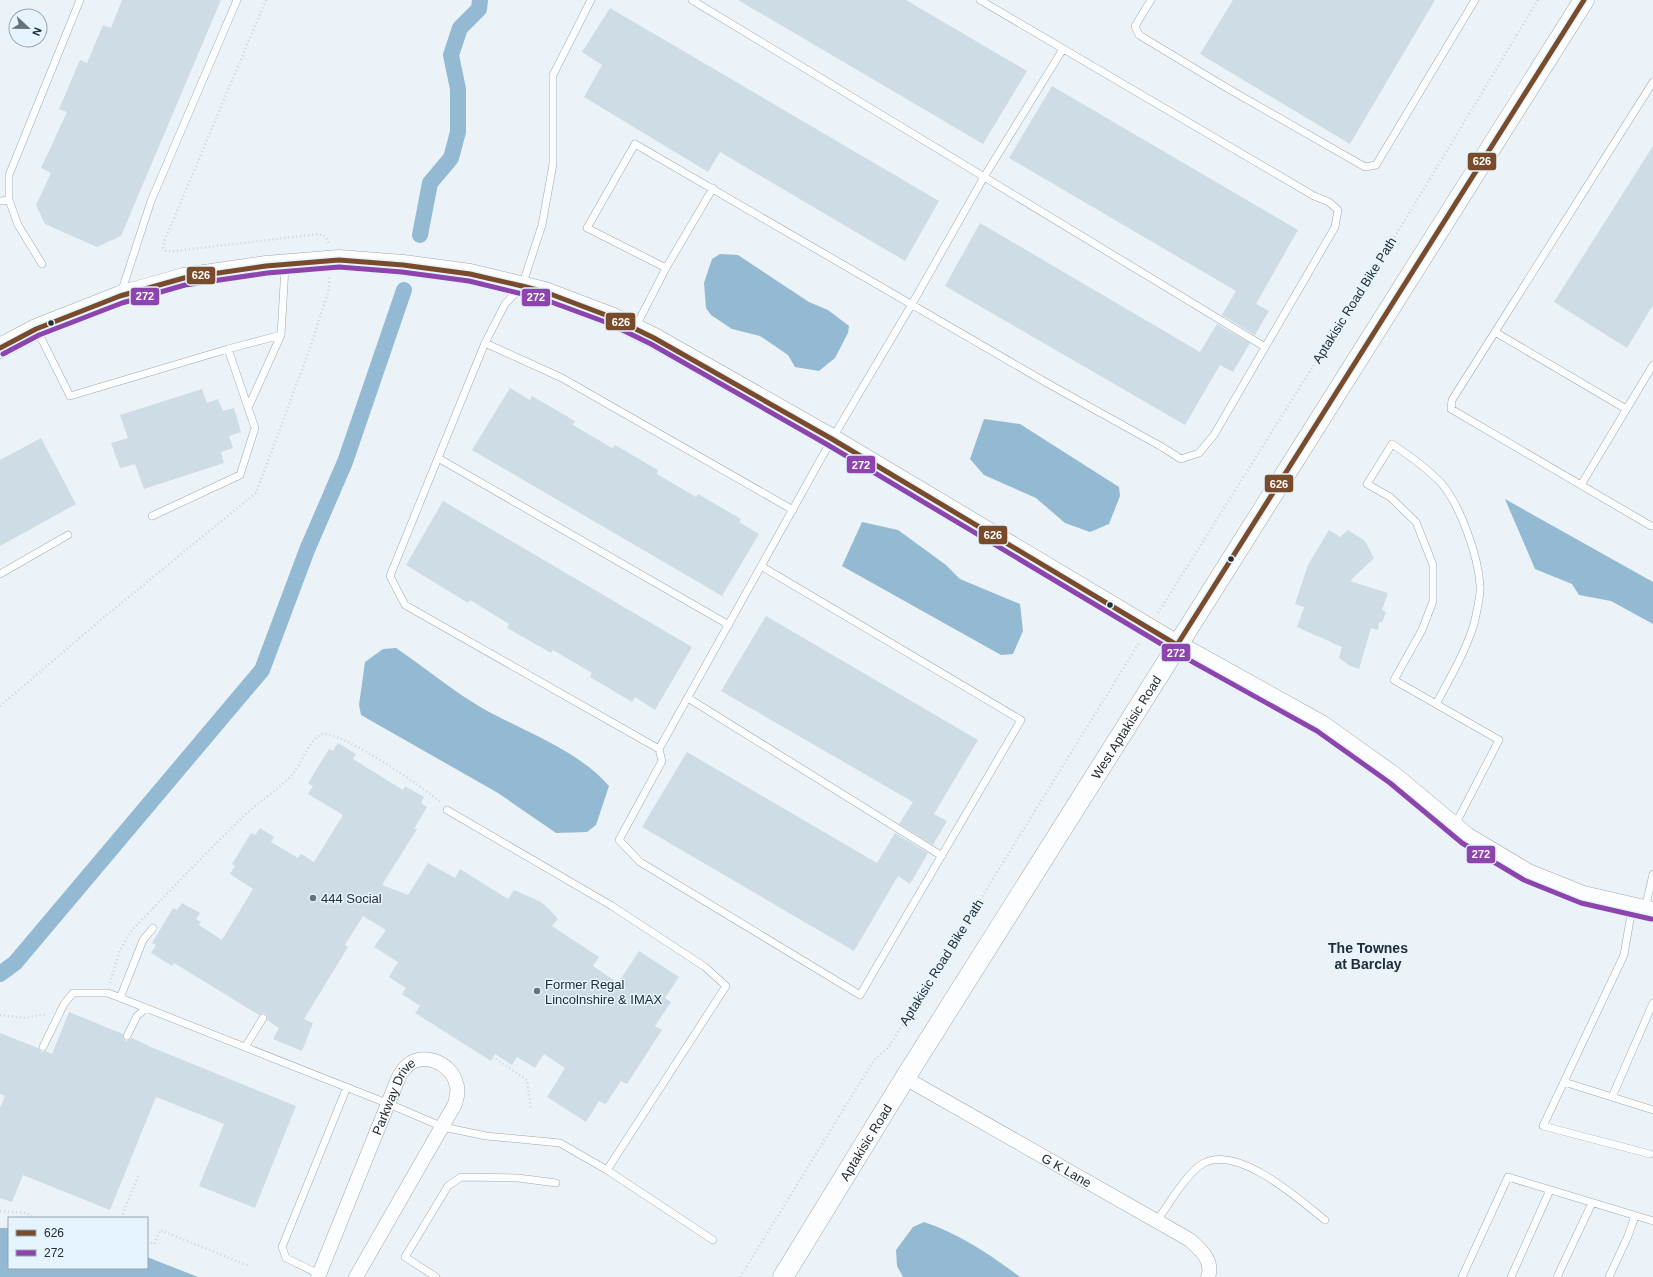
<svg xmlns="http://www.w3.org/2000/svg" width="1653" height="1277" font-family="Helvetica,sans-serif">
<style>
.water{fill:#93bad2}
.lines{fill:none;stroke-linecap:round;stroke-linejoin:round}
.canal{stroke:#93bad2;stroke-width:16}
.building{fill:#cedce5}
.lane-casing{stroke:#a1a9ae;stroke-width:8}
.street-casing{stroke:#a1a9ae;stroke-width:15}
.secondary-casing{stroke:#a1a9ae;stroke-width:21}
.path{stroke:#cfd3d5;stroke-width:2.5;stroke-dasharray:1 3;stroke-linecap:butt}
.lane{stroke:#fcfdfe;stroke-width:7}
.street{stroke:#fcfdfe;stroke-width:14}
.secondary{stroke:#fcfdfe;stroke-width:20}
.bus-1-casing{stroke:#e5f4fe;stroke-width:8}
.bus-2-casing{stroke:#e5f4fe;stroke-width:8}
.bus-1{stroke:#7a4b2a;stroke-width:5}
.bus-2{stroke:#8e44ad;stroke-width:5}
.bus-dot{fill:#232d33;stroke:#e5f4fe;stroke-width:1.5}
.poi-dot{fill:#697278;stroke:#e5f4fe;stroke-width:1.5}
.labels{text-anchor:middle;stroke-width:3;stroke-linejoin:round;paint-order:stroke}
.street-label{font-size:13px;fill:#232d33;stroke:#e5f4fe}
.poi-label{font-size:13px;fill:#232d33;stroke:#e5f4fe;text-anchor:start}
.neighbourhood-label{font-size:14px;font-weight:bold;fill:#232d33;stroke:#e5f4fe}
.line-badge{stroke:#e5f4fe;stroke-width:1.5}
.badge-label{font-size:11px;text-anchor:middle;font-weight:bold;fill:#fff}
</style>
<rect width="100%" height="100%" fill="#ebf3f8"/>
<path class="water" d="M720,254l18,1 71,47 19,8 21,16 -1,7 -13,25 -16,13 -24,-4 -7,-12 -28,-19 -28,-7 -21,-14 -5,-7 -2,-25 8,-24z
M984,419l36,5 99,63 1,9 -11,28 -19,8 -25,-9 -29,-25 -52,-23 -14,-16z
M1505,499l148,83v42l-42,-23 -32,-6 -7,-11 -37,-15z
M862,522l36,8 48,35 14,14 60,25 3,27 -10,23 -12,1 -159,-89z
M396,648c28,19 57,43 86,60 41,23 96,42 127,78l-13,39 -9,7 -31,1 -58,-40 -137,-78 -2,-10 6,-43 18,-13z
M924,1222c34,11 67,33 96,55h-117l-6,-11 -1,-16 17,-23z
M0,1228h9v40h138v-11l51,20h-198z"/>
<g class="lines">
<path class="canal" d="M420,235l10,-52 21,-25 7,-26v-43l-7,-34 9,-27 19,-19 1,-9
M0,974l15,-11 247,-293 45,-120 38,-88 59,-172"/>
</g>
<path class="building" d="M122,0h99l-100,236 -24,11 -52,-23 -9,-19 15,-32 -10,-5 26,-56 -8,-3 21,-49 7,3 16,-38 8,3z
M738,0h168l121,71 -44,73z
M1233,0h202l-85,144 -150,-90z
M610,8l329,193 -34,60 -185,-109 -12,20 -124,-75 18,-32 -20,-13z
M1052,86l246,144 -42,74 13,7 -14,24 -33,-20 14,-24 -227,-133z
M1653,146v159l-26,43 -73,-46z
M980,223l220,129 17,-28 33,19 -17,29 -13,-7 -35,60 -240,-139z
M510,388l20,12 2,-4 43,25 -2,4 39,23 3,-3 43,25 -1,4 39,23 2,-3 43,25 -2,3 20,12 -37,62 -250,-146z
M202,389l5,14 11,-4 5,12 11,-3 7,24 -12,4 4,12 -12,4 3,11 -80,26 -9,-25 -15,4 -9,-25 17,-5 -8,-23z
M41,438l35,66 -76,42v-86z
M443,501l249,146 -37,63 -20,-13 -3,5 -42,-25 2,-4 -39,-23 -2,3 -44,-25 2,-4 -39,-24 -2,3 -62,-38z
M1329,530l11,7 8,-7 17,11 9,17 -24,23 38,12 -6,17 4,2 -4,11 -3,-1 -1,8 -7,-2 -12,41 -9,-3 -11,-8 3,-11 -45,-20 7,-20 -9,-3 13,-39z
M766,616l212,124 -44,74 13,7 -14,24 -34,-21 14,-22 -192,-111z
M338,743l18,11 -3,5 50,31 2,-4 19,11 -3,6 6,4 -13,22h3l-35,56 26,10 20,-32 27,15 5,-9 48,30 6,-9 27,12 9,8 8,9 -6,7 47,31 -6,9 25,17 21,-32 40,26 -14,21 6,4 -16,24 7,4 -35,54 -6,-3 -15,23 -7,-3 -13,21 -39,-25 18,-29 -21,-14 -9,14 -18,-11 -5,8 -17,-11 -4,7 -76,-48 5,-7 -18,-12 4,-6 -17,-11 9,-15 -24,-15 12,-17 -23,-14 -18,29 3,2 -44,72 9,4 -11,28 -29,-12 6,-11 -12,-8 1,-2 -2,-4 -3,-1 -4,2 -85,-52 -2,3 -21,-13 5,-8 -4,-2 21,-35 4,2 5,-7 18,10 -4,6 5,3 -2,3 23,15 31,-51 -23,-15 5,-8 -3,-2 19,-31 4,2 5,-7 14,9 -3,5 27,16 3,-4 13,8 29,-47 -35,-21 5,-8 -5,-3 21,-34 4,2z
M687,752l190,111 18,-30 33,20 -18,31 -12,-8 -44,75 -212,-124z
M69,1012l54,22v4l2,3 4,-1 3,-2 19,9 145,59 -41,102 -56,-22 25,-62 -68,-27 -46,113 -87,-35 -11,27 -12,-4v-90l5,-12 -5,-2v-61l38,15 3,4 5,-1 6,3z"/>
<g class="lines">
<defs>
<path id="lane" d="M591,0l-38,75v89l-11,61 -20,61 -17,18 -20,39 -47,115 291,167
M692,0l573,347
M1151,0l-16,26 4,9 88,53 138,79 11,-2 99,-165
M0,201l9,-1
M42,264l-24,-39 -9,-25v-25l71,-175
M666,268l47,-80
M121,293l30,-92 86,-201
M635,328l31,-60 -79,-40 48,-84 412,239 115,64 19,12 18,-6 15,-18 121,-208 3,-17 -9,-8 -15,-6 -334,-196
M37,330l33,66 158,-47 53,-14
M1495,332l-43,68 -1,9 200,117h2
M485,343l77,35 231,132
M248,408l33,-73 4,-68
M1626,409l-131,-77 158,-250
M438,458l-48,118 15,29 254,144
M1581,485l72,-120
M152,516l88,-41 15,-47 -27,-79
M761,566l260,154 -161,275 -220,-133 -21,-22 43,-79 -3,-12 173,-310 80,-135 72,-127 79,-128
M0,574l68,-39
M688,698l254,158
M1436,704c14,-26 29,-51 38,-80 2,-9 7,-29 6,-39 -2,-29 -19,-78 -38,-101 -15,-16 -32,-28 -50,-40l-25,40 23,13 26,25 17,43v36l-11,29 -28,50 105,60 -44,85
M1632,908l-8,47 -81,171 107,28
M1645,909l8,-35
M120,998l23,-58 10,-12
M127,1036l10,-20 9,-8
M43,1047l21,-43 9,-11h35l281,111 54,23 43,9 74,7 47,27 119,-184 -21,-19 -93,-61 -165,-96
M245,1047l18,-29
M1564,1082l89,28
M1612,1097l41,-94
M607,1170l106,70
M1157,1221c11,-16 31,-50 47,-58 35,-18 96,37 121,57
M321,1275l-35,-17 -4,-11 65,-160
M436,1277l-31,-20 43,-71 13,-9 57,1 38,5
M1462,1277l46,-100 145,44
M1511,1277l39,-87
M1557,1277l35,-74
M1609,1277l19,-41 7,-20"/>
<g id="street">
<path id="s1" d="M905,1078l285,162c10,9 24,21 18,37"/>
<path id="s2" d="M318,1277l80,-198c2,-4 4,-8 7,-11 15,-18 46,-6 51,15 3,7 1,14 -1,21l-99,173"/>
</g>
<g id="secondary">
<path d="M0,348l36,-19 84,-33 64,-18 82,-12 73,-6 64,5 67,9 75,18 66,25 43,21 178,101 345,206 144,80 73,52 72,60 62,37 55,22 70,16"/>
<path id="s3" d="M783,1277l122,-199 679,-1078"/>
</g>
</defs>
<use href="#lane" class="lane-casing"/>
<use href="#street" class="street-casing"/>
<use href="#secondary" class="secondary-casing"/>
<path class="path" d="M266,0l-102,242 -1,6 3,3h8l145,-17 7,3 3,7
M1158,613l247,-393 133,-220
M0,706l103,-88 153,-125 54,-145 19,-59v-12
M110,983l10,-33 12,-20c37,-38 74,-78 113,-115 14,-14 32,-24 46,-39 11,-11 19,-40 32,-42 18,-3 102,54 117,68
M0,1015l23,3 24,-4
M496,1059l31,21 4,29
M0,1211l26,2 9,5
M121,1218l18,-44
M147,1241l7,3 6,-14 89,36
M740,1277l134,-217 14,-12 7,-11 244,-394"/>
<use href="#lane" class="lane"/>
<use href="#street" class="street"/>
<use href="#secondary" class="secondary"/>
<defs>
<path id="bus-1" d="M0,348l36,-19 84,-33 64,-18 82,-12 73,-6 64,5 67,9 52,12 23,6 66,25 43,21 178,101 345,206
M1177,645l407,-645"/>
<path id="bus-2" d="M3,354l36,-19 83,-32 63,-18 82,-12 72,-6 63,5 67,9 74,18 65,24 43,21 177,101 345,206 144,80 73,52 72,60 62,37 57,23 70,16"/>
</defs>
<use href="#bus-1" class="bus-1-casing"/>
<use href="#bus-2" class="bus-2-casing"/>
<use href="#bus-1" class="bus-1"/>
<use href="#bus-2" class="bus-2"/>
</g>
<g class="bus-dot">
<circle cx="51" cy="323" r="3.5"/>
<circle cx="1231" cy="559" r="3.5"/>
<circle cx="1110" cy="605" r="3.5"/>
</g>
<g class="poi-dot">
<circle cx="313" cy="898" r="4"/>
<circle cx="537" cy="991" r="4"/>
</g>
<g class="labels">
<g class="street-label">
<text transform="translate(1354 300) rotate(-58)" y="5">Aptakisic Road Bike Path</text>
<text dy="5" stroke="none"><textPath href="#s3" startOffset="648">West Aptakisic Road</textPath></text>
<text transform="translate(941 962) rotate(-58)" y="5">Aptakisic Road Bike Path</text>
<text dy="5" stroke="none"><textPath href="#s2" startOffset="196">Parkway Drive</textPath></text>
<text dy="5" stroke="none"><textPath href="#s3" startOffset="158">Aptakisic Road</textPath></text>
<text dy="5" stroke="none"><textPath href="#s1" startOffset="186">G K Lane</textPath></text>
</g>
<g class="poi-label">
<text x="321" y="903">444 Social</text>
<text x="545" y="989">Former Regal<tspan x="545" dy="15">Lincolnshire &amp; IMAX</tspan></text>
</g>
<g class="neighbourhood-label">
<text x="1368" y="953">The Townes<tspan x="1368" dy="16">at Barclay</tspan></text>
</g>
</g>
<g class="line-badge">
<rect x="1467" y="152" width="30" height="19" rx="4" fill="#7a4b2a"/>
<rect x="186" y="266" width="30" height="19" rx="4" fill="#7a4b2a"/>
<rect x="130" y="287" width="30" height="19" rx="4" fill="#8e44ad"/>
<rect x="521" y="288" width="30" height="19" rx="4" fill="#8e44ad"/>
<rect x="605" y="312" width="31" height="19" rx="4" fill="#7a4b2a"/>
<rect x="846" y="455" width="30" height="19" rx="4" fill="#8e44ad"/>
<rect x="1264" y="474" width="30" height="19" rx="4" fill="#7a4b2a"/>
<rect x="978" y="525" width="30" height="20" rx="4" fill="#7a4b2a"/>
<rect x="1161" y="643" width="30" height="19" rx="4" fill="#8e44ad"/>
<rect x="1466" y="845" width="30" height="19" rx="4" fill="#8e44ad"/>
</g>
<g class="badge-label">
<text x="1482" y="165">626</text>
<text x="201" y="279">626</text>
<text x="145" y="300">272</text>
<text x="536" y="301">272</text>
<text x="621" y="326">626</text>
<text x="861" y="469">272</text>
<text x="1279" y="488">626</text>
<text x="993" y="539">626</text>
<text x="1176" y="657">272</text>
<text x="1481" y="858">272</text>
</g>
<rect x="8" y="1217" width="140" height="52" fill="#e5f4fe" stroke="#97a4ad"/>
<rect x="16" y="1230" width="20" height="6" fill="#7a4b2a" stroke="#97a4ad"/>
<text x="44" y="1237" font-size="12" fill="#232d33">626</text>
<rect x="16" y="1250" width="20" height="6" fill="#8e44ad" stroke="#97a4ad"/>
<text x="44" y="1257" font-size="12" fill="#232d33">272</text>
<g transform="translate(28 28) rotate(112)"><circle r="19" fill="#e5f4fe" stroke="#97a4ad"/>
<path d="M0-3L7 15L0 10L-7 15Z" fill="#697278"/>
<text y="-6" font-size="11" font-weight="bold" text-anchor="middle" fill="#232d33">N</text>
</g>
</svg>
